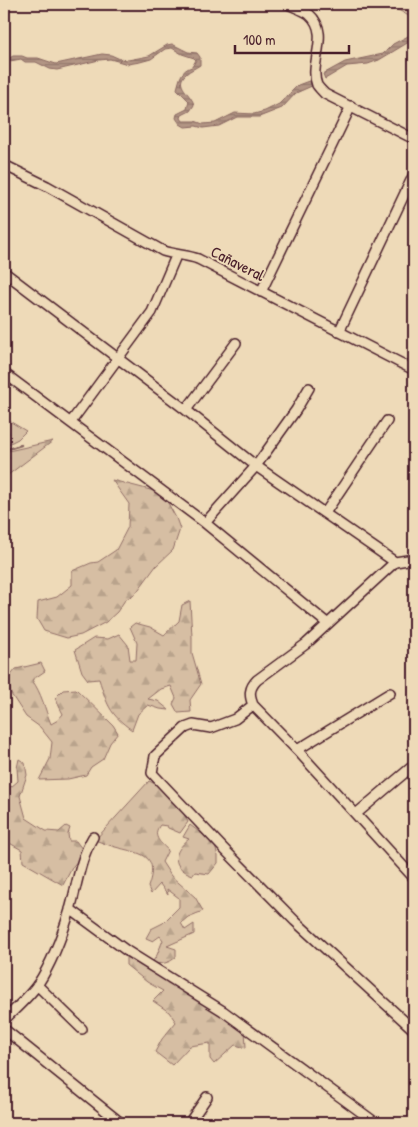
<svg xmlns="http://www.w3.org/2000/svg" width="418" height="1127" font-family="'Patrick Hand',sans-serif">
<style>
.forest{fill:url(#forest-firs);stroke:#906e67}
.park{fill:url(#park-crowns);stroke:#906e67}
.water{fill:url(#water-rules);stroke:#886660}
.lines{fill:none;stroke-linecap:round;stroke-linejoin:round}
.stream{stroke:#886660;stroke-width:2.5}
.minor-casing{stroke:#4a1f2b;stroke-width:12}
.minor{stroke:#eedab8;stroke-width:9}
.labels{text-anchor:middle;stroke-width:4;stroke-linejoin:round;paint-order:stroke}
.street-label{font-size:16px;fill:#4a1f2b;stroke:#eedab8}
</style>
<defs>
<pattern id="forest-firs" width="22" height="20" patternUnits="userSpaceOnUse" patternTransform="scale(1.25)"><rect width="22" height="20" fill="#d6bea3"/><path d="M5 1l3.5 6h-7zM16 11l3.5 6h-7z" fill="#b9a38c"/></pattern>
<pattern id="park-crowns" width="20" height="18" patternUnits="userSpaceOnUse" patternTransform="scale(1.25)"><rect width="20" height="18" fill="#d6bea3"/><path d="M2 6a3 3 0 1 1 6 0M12 15a3 3 0 1 1 6 0" fill="none" stroke="#b9a38c"/></pattern>
<pattern id="water-rules" width="6" height="5" patternUnits="userSpaceOnUse" patternTransform="scale(1.25)"><rect width="6" height="5" fill="#b29584"/><path d="M0 2.5h6" fill="none" stroke="#93796c"/></pattern>
</defs>
<rect width="100%" height="100%" fill="#eedab8"/>
<filter id="ink" filterUnits="userSpaceOnUse"><feTurbulence type="fractalNoise" baseFrequency=".02" numOctaves="2"/><feDisplacementMap in="SourceGraphic" scale="10" xChannelSelector="R" yChannelSelector="G"/><feConvolveMatrix kernelMatrix="1 2 1 2 8 2 1 2 1" color-interpolation-filters="sRGB"/></filter>
<g filter="url(#ink)">
<path class="forest" d="M4,422h7l15,9 -8,8 -14,7z
M53,441l-49,37v-26z
M112,480l46,12 10,11 8,15 4,11 -7,21 -17,16 -20,27 -11,7 -8,12 -11,10 -25,13 -14,3 -23,-7 -7,-12 1,-17 19,-5 15,-12v-14l19,-8 7,-1 18,-12 12,-23 1,-23z
M190,601l2,36v16l9,31 -11,16 1,12 -13,1 -5,-9 3,-6 -5,-12 -10,3 -13,10 10,2 11,9 -9,-1 -12,-4 -10,9 -6,16c-23,-16 -25,-26 -33,-51l-11,1 -6,-8 -7,-22 19,-12 14,1 11,-5 9,11 2,15h6l1,-17 -7,-16 5,-4 15,4 14,8 15,-14 3,-16z
M41,663l4,8 -13,9c10,14 12,27 19,44l7,-4 5,-6 -8,-16 8,-8 13,-1 37,36 5,8 -8,10 -7,16 -12,8 -5,8 -18,4 -29,1 11,-21 2,-17 -12,-15 -14,-10 -15,-23 -3,-15 8,-10z
M19,759l6,4 2,12 -7,21 6,22 20,13 13,1 7,-6 4,2 -2,6 1,7h7l9,12 -12,13 -10,19 -40,-23 -1,-12 -18,-10v-55l7,2 7,-6 -1,-13z
M149,781l11,5 10,14 12,10 6,12 -8,11 -12,-5 -1,-2 -7,-1c-8,10 -1,17 8,25l-6,12 9,14 24,21 8,14 -15,6 -7,6 4,7 9,-6v10l-27,12 9,3v8c-8,7 -14,7 -24,6l5,-8 6,-15 -3,-4 -7,5 -7,-3 5,-9 12,-6 16,-16v-9l-12,-9 1,6 -8,-11 -9,10 -3,-7c11,-31 -4,-33 -29,-39 -8,-2 -16,-5 -24,-8z
M190,825l24,18 4,13v7l-9,11 -14,-2 -2,3c-22,-7 -21,-23 -4,-36l-6,-2z
M126,957l119,72 1,19 -11,-3 -21,19 -4,-5v-16l-20,3 -18,19 -17,-13 7,-13 14,-17 -7,-10 -16,-11 10,-10 -16,-9 -21,-17z"/>
<path class="park" d="M388,4h26v15z"/>
<path class="water" d="M414,33v6l-35,21 -11,4 -21,2 -22,13 -2,-5 22,-12 38,-8 10,-10z
M172,44l16,8 9,1 3,4v8c-4,3 -10,5 -14,9 -13,11 6,20 8,31l-4,6 -8,4 -1,3 2,3h12l8,3 12,-1 20,-10 19,1 11,-3 14,-7 19,-19 16,-6v6l-18,8 -14,15 -23,9h-22l-18,9 -16,2 -7,-2 -11,1 -5,-3 -4,-6 1,-4 10,-5 2,-8 -12,-12c3,-11 4,-19 15,-22l4,-7 -2,-2 -12,-4 -10,-6 -7,1 -14,10 -11,3 -12,2 -18,-5 -11,1 -42,10 -7,-1 -14,-7h-11l-4,-3 -11,2 -6,6v-6l9,-5h9l5,2h11l18,6 46,-10 9,1 9,4 8,1 21,-4 18,-11z"/>
<g class="lines">
<path class="stream" d="M4,450l17,-5"/>
<defs>
<path id="minor" d="M288,4c6,3 15,6 21,10 23,20 -1,49 8,71 2,3 5,6 8,9l89,45
M4,165l43,21 116,65c12,4 24,4 35,8l216,111
M4,272l182,138 70,56 139,96
M261,292l90,-186
M339,332l75,-158
M4,373l201,150 123,101
M186,410l50,-67
M71,422l81,-110 24,-56
M325,513l62,-92
M205,523l51,-57 40,-56 13,-22
M414,559l-19,3 -89,82 -49,36c-8,8 -8,15 -4,25l44,45 117,128
M253,705l-18,14 -24,9 -18,-3 -8,3 -30,28 -3,17 71,75 72,73 119,109
M297,750l93,-57
M356,814l58,-49
M70,909l57,42 96,60 153,112
M37,985l45,44
M4,1020c11,-11 25,-23 34,-36 15,-23 24,-48 32,-74 7,-25 10,-51 23,-73
M4,1029l117,94
M189,1123l18,-26"/>
</defs>
<use href="#minor" class="minor-casing"/>
<use href="#minor" class="minor"/>
</g>
</g>
<g class="labels">
<g class="street-label">
<text transform="translate(238 263) rotate(27)" y="6">Cañaveral</text>
</g>
</g>
<rect width="418" height="1127" fill="none" stroke="#eedab8" stroke-width="20"/>
<rect x="10" y="10" width="398" height="1107" fill="none" stroke="#4a1f2b" stroke-width="2" filter="url(#ink)"/>
<path d="M235 45v8h114v-8" fill="none" stroke="#4a1f2b" stroke-width="2.5"/>
<text x="243" y="45" font-size="15" fill="#4a1f2b" stroke="#eedab8" stroke-width="4" paint-order="stroke">100 m</text>
</svg>
